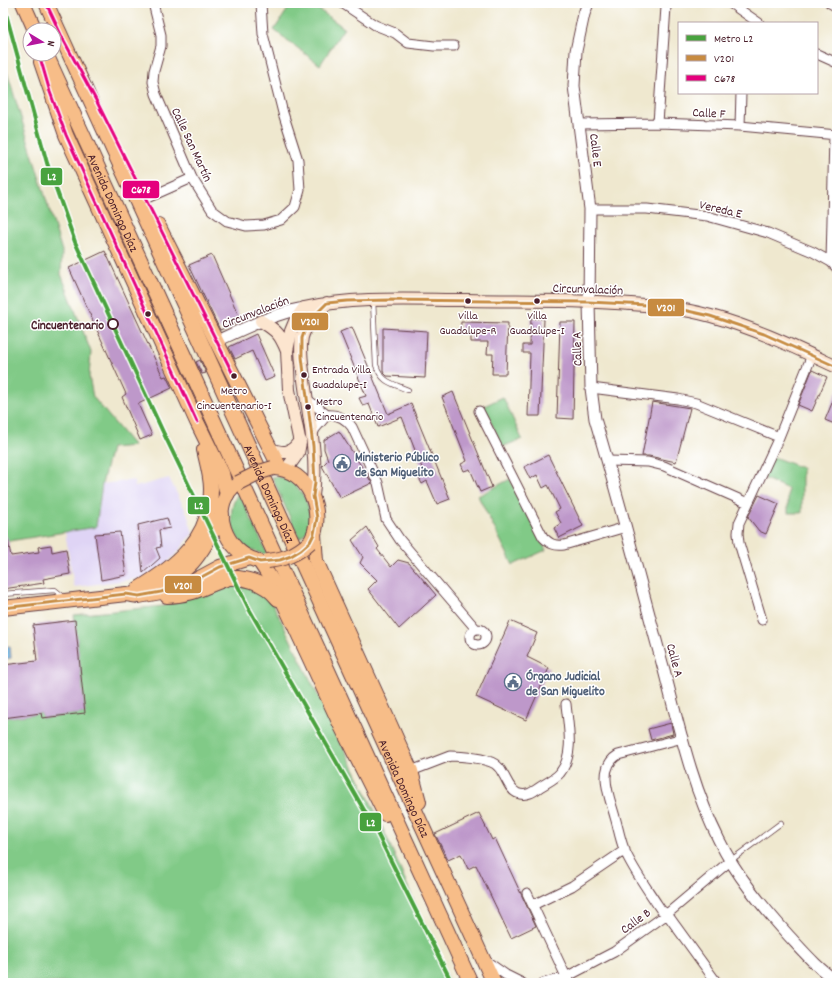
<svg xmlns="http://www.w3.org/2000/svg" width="840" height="986" font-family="Dekko,sans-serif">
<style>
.built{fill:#dfd4f5}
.green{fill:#81ca87;stroke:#667459}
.water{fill:#69b2e1;stroke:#5a6886}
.building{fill:#be98ca}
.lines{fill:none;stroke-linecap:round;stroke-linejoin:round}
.service-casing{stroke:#633d44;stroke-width:6}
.minor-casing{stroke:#633d44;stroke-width:11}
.tertiary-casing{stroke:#633d44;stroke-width:13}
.secondary-casing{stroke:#633d44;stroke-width:14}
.primary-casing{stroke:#633d44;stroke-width:16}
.service{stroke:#fff;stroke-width:4.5}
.minor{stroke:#fff;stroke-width:9}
.tertiary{stroke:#fff;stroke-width:11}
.secondary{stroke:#fce5cf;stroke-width:12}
.primary{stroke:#f7bd88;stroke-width:14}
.primary-bridge-casing{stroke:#633d44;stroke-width:16;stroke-linecap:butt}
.primary-bridge{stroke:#f7bd88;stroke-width:14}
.bus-1-casing{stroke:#fff;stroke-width:6}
.bus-2-casing{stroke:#fff;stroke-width:6}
.bus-1{stroke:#c78b41;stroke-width:3}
.bus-2{stroke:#e5007d;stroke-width:3}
.metro-1-casing{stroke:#fff;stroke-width:7}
.metro-1{stroke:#48a23e;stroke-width:4}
.bus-dot{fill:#4a1f2b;stroke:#fff;stroke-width:1.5}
.stop-dot{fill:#fff;stroke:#4a1f2b;stroke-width:2}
.labels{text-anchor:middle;stroke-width:3;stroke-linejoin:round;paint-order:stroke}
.bus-label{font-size:12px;fill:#4a1f2b;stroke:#fff}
.street-label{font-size:13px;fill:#4a1f2b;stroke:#fff}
.stop-label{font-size:13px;font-weight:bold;fill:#4a1f2b;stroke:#fff;text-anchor:end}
.service-label{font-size:13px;font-weight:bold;fill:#4e5e75;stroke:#fff;text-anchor:start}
.line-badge{stroke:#fff;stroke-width:1.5}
.badge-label{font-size:11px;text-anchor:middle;font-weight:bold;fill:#fff}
</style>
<rect width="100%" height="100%" fill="#fff"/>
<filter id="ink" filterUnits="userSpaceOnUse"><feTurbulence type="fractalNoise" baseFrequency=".025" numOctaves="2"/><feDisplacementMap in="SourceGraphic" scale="8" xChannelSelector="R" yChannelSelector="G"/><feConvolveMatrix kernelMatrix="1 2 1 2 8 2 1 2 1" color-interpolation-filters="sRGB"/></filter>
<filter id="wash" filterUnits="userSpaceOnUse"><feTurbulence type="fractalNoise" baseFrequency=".012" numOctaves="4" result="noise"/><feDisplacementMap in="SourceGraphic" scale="16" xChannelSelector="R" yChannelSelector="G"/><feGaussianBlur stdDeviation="0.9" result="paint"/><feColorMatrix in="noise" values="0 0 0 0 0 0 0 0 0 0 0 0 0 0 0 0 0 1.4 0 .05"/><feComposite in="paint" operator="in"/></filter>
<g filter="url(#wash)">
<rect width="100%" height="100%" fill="#efe8cf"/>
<path class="built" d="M169,478l18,35 6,20 -15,19 -10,10 -24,16 -70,9 -9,-55 31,-5 6,-43 32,-4 1,7z"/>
<path class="green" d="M292,3h18l34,25 -24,37 -46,-35z
M3,59l59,192 -1,23 30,78 -2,24 4,21 41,49 -23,2 -9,36 -6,43 -93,15z
M503,397l19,42 -20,8 -18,-41z
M771,456l31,12v45h-14v-24l-27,-12z
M272,477c32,-4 51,51 27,61z
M510,479l36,71 -33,15 -35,-69z
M238,493h1l28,60 -1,1c-32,-3 -43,-36 -28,-61z
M237,581l30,11 111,225 71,166h-446v-265l38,-5 1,5 43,-5 -11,-98 89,-9z"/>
<path class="water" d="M10,646l1,12 -8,1v-12z"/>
<g id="blocks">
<path class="building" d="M105,251l58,126 3,-1 6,12 -34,16 14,31 -12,5 -18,-43 4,-3 -57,-126z
M212,255l29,66 -21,9 -31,-65z
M531,318l13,1 -4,97h-12l2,-63h-7v-8h7z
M461,322l47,1 -2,51h-14l1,-20h-6l1,-12h-17v-8h-11z
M560,322h15l-2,97 -16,-1z
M352,327l36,87 23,-10 39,95 -13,5 -10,-23 -5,3 -4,-8 6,-3 -22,-56 -24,10 -9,-23 -6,2 -4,-8 7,-2 -26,-64z
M383,328l44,3 -2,47 -38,-2 -3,-3 -1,-2z
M256,334l19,43 -10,4 -13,-30 -17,8 -6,-12z
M200,360l6,13 -4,1 -6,-12z
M812,370l15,7 -15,34 -14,-6z
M837,391v34l-12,-5z
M453,392l39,95 -12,5 -10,-23 -6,2 -3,-7 6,-3 -25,-64z
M652,402l38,6 -14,54 -27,-6h-7z
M339,431l33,52 -32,15 -18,-32 6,-6 -4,-11v-9z
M548,455l35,71 -24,12 -5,-10 7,-5 -6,-11 5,-3 -12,-24 -5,3 -6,-13 -7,4 -6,-12z
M759,495l20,9 -13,30 -7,-3 -11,-14z
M167,518l3,10 -11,2 2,17 -5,1 4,10 -17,15 -5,-48z
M367,527l12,20 -2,2 14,18 7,-7 11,3 27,32 -37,34 -31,-40 9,-9 -17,-17 3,-6 -11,-17z
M120,532l6,43 -25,5 -6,-46z
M3,536h4l4,20 28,-4 -1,-5 13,-2 1,7 14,-3 4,25 -27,5 1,4 -41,6z
M75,620l10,93 -43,5 -1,-5 -38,5v-53l34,-4 -4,-36z
M510,621l27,12 -10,24 22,11 -23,52 -50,-23z
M671,723l2,11 -22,6 -3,-11z
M479,813l13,27 3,-2 41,88 -25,12 -35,-73 -8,4 -7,-15 -13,6 -13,-26z"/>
</g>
</g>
<g filter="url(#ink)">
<use href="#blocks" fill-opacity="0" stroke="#633d44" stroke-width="1"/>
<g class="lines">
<defs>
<path id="service" d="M373,300l3,65c6,18 16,18 32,25
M3,594l52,-4 10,8
M730,861l51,-38"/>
<path id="minor" d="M153,3l8,32v11l-7,25 -1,11 3,12 36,84 20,32 15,11 19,5 18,-1 17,-5 14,-13 5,-17 -2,-30 -15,-47 -20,-79 -2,-31
M342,3l33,22 20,8 13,10 26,3h20
M730,3l29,20
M830,3l7,4
M817,54l20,9
M658,123l8,-116 2,-4
M579,124l79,-1 82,3 97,9
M740,126l1,-33
M145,199l47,-21
M590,209h57l60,7 61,17 45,19 18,10 6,6
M831,262l3,-127
M591,388l87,11 18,4 83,34
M307,399l20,16c10,-1 19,4 25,12l26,56 8,36 14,21 76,89
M479,411l64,126c7,7 11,9 21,8l62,-18
M312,436l3,-7 12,-14
M608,461l40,1 16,4 84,37
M762,620l-23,-77 -1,-10 1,-10 40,-86 33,-82
M470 637a8 8 0 1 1 16 0a8 8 0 1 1-16 0Z
M683,738l-65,17c-22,13 -8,43 -3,62 3,10 5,22 9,32 8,19 22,38 33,55l4,6 6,4 50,69
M411,771l39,-15c11,0 36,2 45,8 3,2 6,6 8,10 4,6 6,15 14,19 9,4 16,-1 23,-6 6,-4 15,-8 20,-14 15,-19 8,-47 6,-69
M527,893l42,90
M533,905l39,-19 53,-36
M486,961l20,14 16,8
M543,983l23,-6 48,-25 53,-38 63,-53"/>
<path id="tertiary" d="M588,3l-4,11 -8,37 -2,35 16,123 -1,93 2,86 4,31c25,83 46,167 69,251 15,57 28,117 55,170 17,35 44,67 70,96 14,15 30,34 48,45
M217,341c28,-13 56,-27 87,-33"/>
<path id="secondary" d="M261,321c16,10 19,13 26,30
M270,449c14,5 22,5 30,-9
M286,470l12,-17 2,-10 -11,-53 -2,-39 4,-20 5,-12 8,-11c53,-12 109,-8 163,-8 49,1 99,0 148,3 32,2 65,4 96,13 44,12 85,32 126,51
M313,496c5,-39 -4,-77 -9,-116 -1,-13 -5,-29 -2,-43 4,-14 15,-24 25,-34"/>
<g id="primary">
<path d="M23,3l12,27"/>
<path id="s1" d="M46,3l448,980"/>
<path id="s2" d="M46,54l425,929"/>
<path d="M41,62l25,73 131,287 25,51 5,22"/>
<path d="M158,225l122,243"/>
<path d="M273,468c36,1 53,45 38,73"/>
<path d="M233,487c-24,23 -7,64 22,73"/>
<path d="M314,534l2,27 95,210 8,31"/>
<path d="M260,562l17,26 64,138 44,88"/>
<path d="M154,585c39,-10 50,-38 68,-70"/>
<path d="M138,589c38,-23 73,-50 73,-100 0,-13 -4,-26 -7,-39"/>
<path d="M167,596c26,0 39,-11 62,-18 3,0 6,0 9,0 17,2 30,8 40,21"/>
<path d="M3,608l123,-14 13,2 22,-4 33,-11 26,-14 29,-9"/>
</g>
</defs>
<use href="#service" class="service-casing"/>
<use href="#minor" class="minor-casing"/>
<use href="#tertiary" class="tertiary-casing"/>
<use href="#secondary" class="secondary-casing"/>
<use href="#primary" class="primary-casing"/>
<use href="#service" class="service"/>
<use href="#minor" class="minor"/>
<use href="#tertiary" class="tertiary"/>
<use href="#secondary" class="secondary"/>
<use href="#primary" class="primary"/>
<defs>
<path id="primary-bridge" d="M238,483l22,-11 13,-4
M268,561c17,-2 29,-7 42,-19"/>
</defs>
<use href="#primary-bridge" class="primary-bridge-casing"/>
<use href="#primary-bridge" class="primary-bridge"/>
<defs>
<path id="bus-1" d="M3,608l123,-14 13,2 22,-4 33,-11 26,-14 29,-9 11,4 20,-2 11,-4 10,-6 9,-8 4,-8 3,-16 -4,-22 2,-14 -2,-36 -11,-89v-19l4,-11 7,-10 14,-14 20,-2 41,-1 201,2 58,3 32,4 31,7 54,18 73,33"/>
<path id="bus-2" d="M46,3l16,34 36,67 136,272
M39,54l11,38 16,43 131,287"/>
</defs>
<use href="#bus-1" class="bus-1-casing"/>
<use href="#bus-2" class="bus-2-casing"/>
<use href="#bus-1" class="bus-1"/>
<use href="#bus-2" class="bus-2"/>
<defs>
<path id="metro-1" d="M3,3l44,160 28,79 88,190 86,177 127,222 76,152"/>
</defs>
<use href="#metro-1" class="metro-1-casing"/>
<use href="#metro-1" class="metro-1"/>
</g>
</g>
<defs>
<symbol id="civic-ring" viewBox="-11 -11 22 22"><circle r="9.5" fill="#fff" stroke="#5c6f8a" stroke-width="1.5"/><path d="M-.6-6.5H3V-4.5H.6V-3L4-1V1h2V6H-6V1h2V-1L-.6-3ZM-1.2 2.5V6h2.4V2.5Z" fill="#5c6f8a"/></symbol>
</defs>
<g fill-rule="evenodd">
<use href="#civic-ring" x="332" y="453" width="20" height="20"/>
<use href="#civic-ring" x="503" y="672" width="20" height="20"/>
</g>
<g class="bus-dot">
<circle cx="468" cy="301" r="3.5"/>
<circle cx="537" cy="301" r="3.5"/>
<circle cx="148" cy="314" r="3.5"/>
<circle cx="304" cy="375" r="3.5"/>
<circle cx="234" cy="376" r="3.5"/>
<circle cx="308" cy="407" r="3.5"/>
</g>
<circle class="stop-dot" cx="113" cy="324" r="5"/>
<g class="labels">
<g class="bus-label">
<text x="468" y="319">Villa<tspan x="468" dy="15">Guadalupe-R</tspan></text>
<text x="537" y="319">Villa<tspan x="537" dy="15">Guadalupe-I</tspan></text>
<text x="312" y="373" text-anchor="start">Entrada Villa<tspan x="312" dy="15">Guadalupe-I</tspan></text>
<text x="234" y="394">Metro<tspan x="234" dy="15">Cincuentenario-I</tspan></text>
<text x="316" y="405" text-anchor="start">Metro<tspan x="316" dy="15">Cincuentenario</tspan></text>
</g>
<g class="street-label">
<text transform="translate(709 112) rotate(3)" y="5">Calle F</text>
<text transform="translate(193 144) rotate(65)" y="5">Calle San Martín</text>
<text transform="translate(597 150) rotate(83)" y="5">Calle E</text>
<text dy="5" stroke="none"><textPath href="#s2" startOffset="163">Avenida Domingo Díaz</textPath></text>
<text transform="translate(721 208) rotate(13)" y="5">Vereda E</text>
<text transform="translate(588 288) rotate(2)" y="5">Circunvalación</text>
<text transform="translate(255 311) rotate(-21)" y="5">Circunvalación</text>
<text transform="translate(576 349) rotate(-92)" y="5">Calle A</text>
<text dy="5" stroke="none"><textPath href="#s1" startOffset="539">Avenida Domingo Díaz</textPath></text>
<text transform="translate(676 660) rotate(75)" y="5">Calle A</text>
<text dy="5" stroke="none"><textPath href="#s1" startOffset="863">Avenida Domingo Díaz</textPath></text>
<text transform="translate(635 920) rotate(-36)" y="5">Calle B</text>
</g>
<g class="stop-label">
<text x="104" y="329">Cincuentenario</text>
</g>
<g class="service-label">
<text x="355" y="461">Ministerio Público<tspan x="355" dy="15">de San Miguelito</tspan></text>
<text x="526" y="680">Órgano Judicial<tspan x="526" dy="15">de San Miguelito</tspan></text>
</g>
</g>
<g class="line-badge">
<rect x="40" y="167" width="23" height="19" rx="4" fill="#48a23e"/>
<rect x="122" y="180" width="38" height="19" rx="4" fill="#e5007d"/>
<rect x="647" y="298" width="38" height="19" rx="4" fill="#c78b41"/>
<rect x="291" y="312" width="38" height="19" rx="4" fill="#c78b41"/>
<rect x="187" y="496" width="23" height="19" rx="4" fill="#48a23e"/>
<rect x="164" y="575" width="38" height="19" rx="4" fill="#c78b41"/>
<rect x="359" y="812" width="23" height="20" rx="4" fill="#48a23e"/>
</g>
<g class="badge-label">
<text x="52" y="180">L2</text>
<text x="141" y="193">C678</text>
<text x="666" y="311">V201</text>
<text x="310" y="325">V201</text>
<text x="199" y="509">L2</text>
<text x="183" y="589">V201</text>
<text x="371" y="826">L2</text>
</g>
<rect width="840" height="986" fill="none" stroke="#fff" stroke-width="16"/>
<rect x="678" y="22" width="140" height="72" fill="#ffffff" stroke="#b7a5aa"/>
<rect x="686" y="35" width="20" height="6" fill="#48a23e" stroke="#b7a5aa"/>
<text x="714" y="42" font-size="12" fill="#4a1f2b">Metro L2</text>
<rect x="686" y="55" width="20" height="6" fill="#c78b41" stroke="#b7a5aa"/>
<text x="714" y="62" font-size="12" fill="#4a1f2b">V201</text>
<rect x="686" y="75" width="20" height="6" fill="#e5007d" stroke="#b7a5aa"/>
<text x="714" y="82" font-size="12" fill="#4a1f2b">C678</text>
<g transform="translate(42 42) rotate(100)"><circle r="19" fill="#ffffff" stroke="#b7a5aa"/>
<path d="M0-3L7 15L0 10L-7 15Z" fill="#b5179e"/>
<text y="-6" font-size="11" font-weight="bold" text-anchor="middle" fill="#4a1f2b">N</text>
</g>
</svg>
